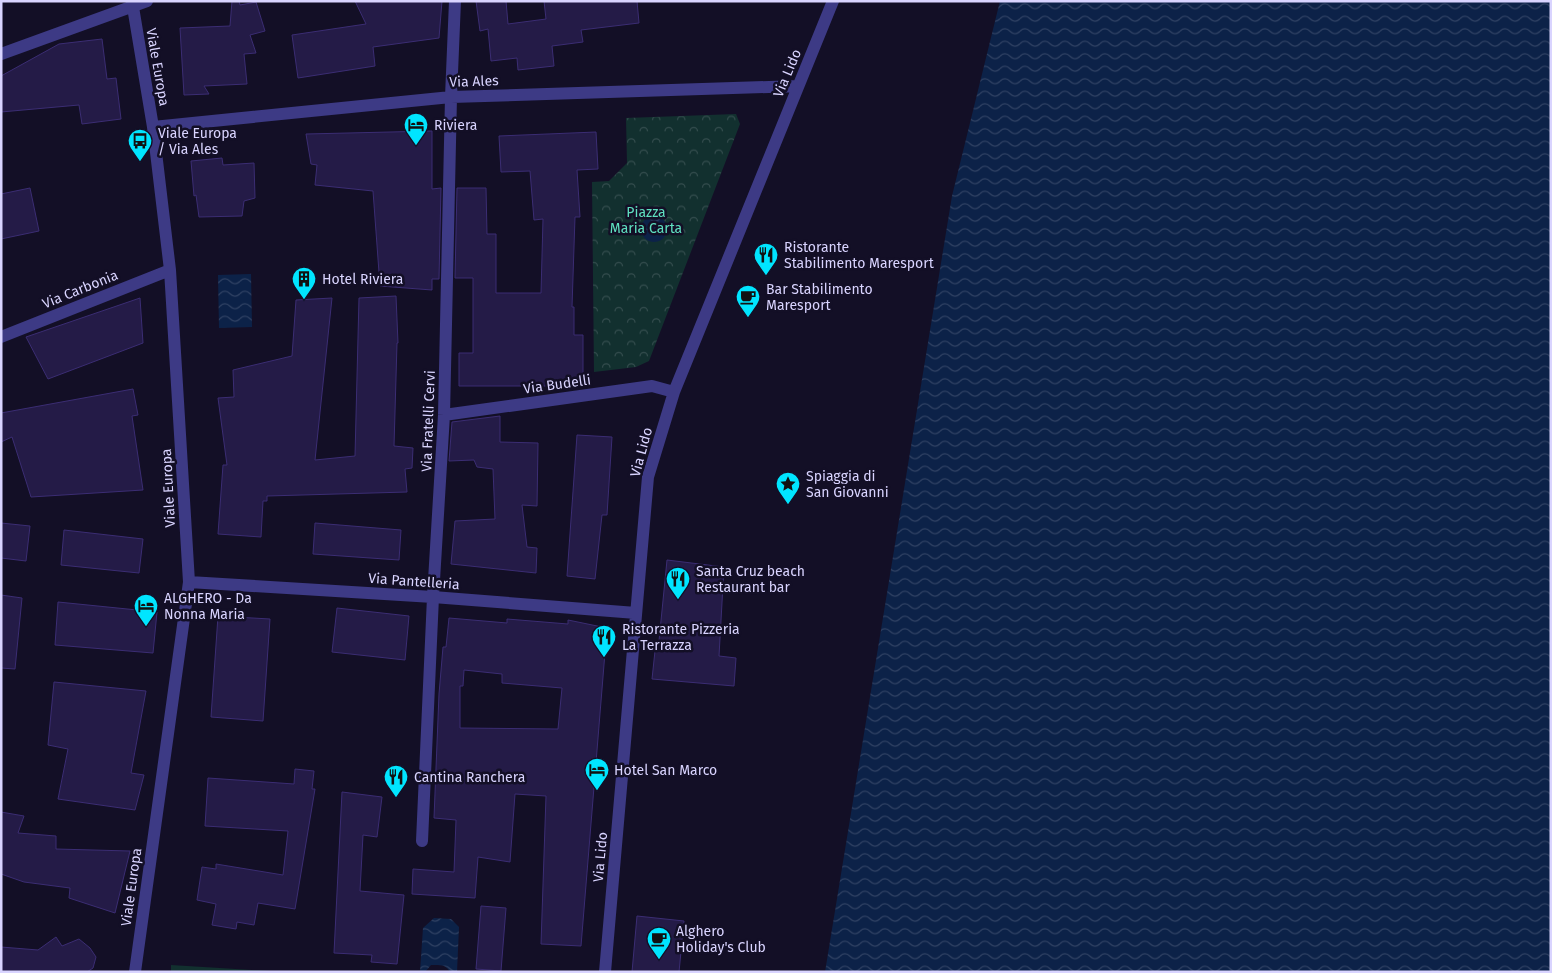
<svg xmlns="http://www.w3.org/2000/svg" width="1552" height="973" font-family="'Fira Sans',sans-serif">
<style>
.green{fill:#12302f}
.park{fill:url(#park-crowns)}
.water{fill:url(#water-waves)}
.building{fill:#241b47;stroke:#3b2d73;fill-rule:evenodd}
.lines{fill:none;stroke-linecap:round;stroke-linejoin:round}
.minor{stroke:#3d3a85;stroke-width:12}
.labels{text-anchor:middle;stroke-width:5;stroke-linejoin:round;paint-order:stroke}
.street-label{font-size:14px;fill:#d9d4ff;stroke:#130f26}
.poi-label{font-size:14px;fill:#d9d4ff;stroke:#130f26;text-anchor:start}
.park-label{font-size:14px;fill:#5fe0c0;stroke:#130f26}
</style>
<defs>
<pattern id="park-crowns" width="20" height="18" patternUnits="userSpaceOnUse" patternTransform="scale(1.25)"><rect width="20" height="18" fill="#12302f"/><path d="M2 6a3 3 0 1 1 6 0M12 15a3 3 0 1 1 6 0" fill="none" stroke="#344d4e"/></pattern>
<pattern id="water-waves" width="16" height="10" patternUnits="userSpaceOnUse" patternTransform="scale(1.25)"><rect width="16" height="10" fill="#0c2248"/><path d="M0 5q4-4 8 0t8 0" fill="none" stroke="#2f4163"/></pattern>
</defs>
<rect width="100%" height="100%" fill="#130f26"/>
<path class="green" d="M171,965l116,7h-116z"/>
<path class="park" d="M736,114l4,10 -91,237 -13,6 -42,5 -2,-190 17,-1 18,-18 -1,-45z"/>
<path class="water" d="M1000,1h551v971h-726l127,-776z
M641 229a13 13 0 1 1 26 0a13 13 0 1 1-26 0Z
M251,274l1,53 -33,1 -1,-53z
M434,918l17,1 8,8 -2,45h-7c-4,-8 -11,-7 -19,-7l-6,7h-5l3,-44z"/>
<path class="building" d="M232,1h7l1,4 16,-3 9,29 -15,4 6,18 -12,1 3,30 -43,2 5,8 -25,1 -4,-67 50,-2z
M355,1h87l-3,37 -66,9 2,19 -77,12 -6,-43 74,-11z
M476,1h30l2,23 38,-5 -2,-18h93l2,22 -58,7 2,12 -31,4 2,20 -36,4 -1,-12 -26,3 -3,-32 -8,2z
M102,39l5,40 9,-1 5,41 -39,5 -3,-19 -78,7v-36l58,-32z
M432,131v58l9,-1 -2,91h-7v11l-52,-4 -7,-95 -58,-6 2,-20 -6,-1 -5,-30z
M596,132l2,37 -21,1 3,47h-5l-3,90h2v28h9v51h-124v-33h14v-75h-18l2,-90h29l1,46h9v59h45l2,-74 -9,1 -4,-49 -29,1 -2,-36z
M222,158l1,7 31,-2 1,35 -11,3 -2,15 -43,1 -3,-22 -2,1 -3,-35z
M30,188l9,43 -38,8v-45z
M396,296l2,47h-1l-3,103 19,2 -1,20 -7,1 2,23 -140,4v5h-4l-2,36 -43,-3 5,-69h4l-9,-67 16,-1 -1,-27 59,-14 4,-56 36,-2 -17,162 40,-4 4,-158z
M140,298l3,45 -95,36 -22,-42z
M133,389l5,26 -6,1 11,74 -112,7 -19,-60 -11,5v-29z
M500,416v26l38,1 -1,63 -15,-1 5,42 10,1 -1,25 -85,-9 4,-43 40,-2 -2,-50 -16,-2 -3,-7 -25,1 3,-39z
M577,435l35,2 -5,78h-5l-7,64 -28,-3z
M1,523l29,3 -4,35 -25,-3z
M315,523l86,7 -2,30 -86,-6z
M64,530l79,9 -4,34 -78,-8z
M667,560l57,7 -5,89 17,2 -2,28 -82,-7 3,-28h3z
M1,595l21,3 -7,71 -14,-1z
M58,602l99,10 -4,41 -98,-8z
M337,608l72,8 -4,44 -73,-8z
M218,616l52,3 -7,102 -52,-4z
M449,618l58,5v-4l61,5v-4l39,8 -26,318 -40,-2 5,-148 -31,-2 -5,68 -32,-5 -3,41 -63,-4 1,-25 41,3 2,-52 -22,-2 5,-124 4,-47h3zM464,670l38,4v9l60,5 -4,41 -98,-1v-42h3z
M54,682l92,9 -15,82 13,2 -9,35 -77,-11 10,-50 -20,-4z
M295,769l19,2 -2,18h3l-20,120 -37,-6 -4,22 -17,-3 -1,7 -24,-4 4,-21 -19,-4 5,-33 14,2v-5l67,11 5,-44 -83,-5 3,-48 86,6z
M342,792l40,5 -5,40 -14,-2 -3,56 44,4 -7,69 -26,-2 1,-7 -38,-2z
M1,812l23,4 -6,17 38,3v13l74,2 -15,62 -46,-15 1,-10 -46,-6 -23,-8z
M481,906l25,2 -5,63 -25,-2z
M637,916l47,5 -5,51h-47z
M56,937l6,9 17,-7 11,9 6,9 -3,11 -6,4h-86v-25l37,3z"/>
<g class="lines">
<path class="minor" d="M132,1l21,126 17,143 19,312 -54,390
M1,54l146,-53
M153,127l298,-30 347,-11
M1,337l169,-67
M444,415l208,-29 22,6
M189,582l244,15 203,16
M422,841l11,-244 11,-182 7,-318 4,-96
M605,972l43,-495 26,-85 159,-391"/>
</g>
<defs>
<symbol id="hotel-pin" viewBox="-11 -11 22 30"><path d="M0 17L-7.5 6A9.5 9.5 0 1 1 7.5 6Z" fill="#00e5ff" stroke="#130f26"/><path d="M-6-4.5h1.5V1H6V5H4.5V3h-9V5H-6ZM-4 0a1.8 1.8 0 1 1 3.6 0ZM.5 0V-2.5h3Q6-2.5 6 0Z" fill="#111"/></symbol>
<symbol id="bus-pin" viewBox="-11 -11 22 30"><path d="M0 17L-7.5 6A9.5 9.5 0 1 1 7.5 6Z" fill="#00e5ff" stroke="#130f26"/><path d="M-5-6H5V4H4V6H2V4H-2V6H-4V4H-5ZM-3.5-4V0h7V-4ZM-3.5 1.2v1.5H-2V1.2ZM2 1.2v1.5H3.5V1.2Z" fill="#111"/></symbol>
<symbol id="restaurant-pin" viewBox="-11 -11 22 30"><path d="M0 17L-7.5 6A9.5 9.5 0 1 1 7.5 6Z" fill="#00e5ff" stroke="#130f26"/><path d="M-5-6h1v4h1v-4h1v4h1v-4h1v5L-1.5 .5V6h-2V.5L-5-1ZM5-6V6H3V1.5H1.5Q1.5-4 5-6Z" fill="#111"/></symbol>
<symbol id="building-pin" viewBox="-11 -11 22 30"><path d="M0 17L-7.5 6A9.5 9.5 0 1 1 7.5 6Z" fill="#00e5ff" stroke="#130f26"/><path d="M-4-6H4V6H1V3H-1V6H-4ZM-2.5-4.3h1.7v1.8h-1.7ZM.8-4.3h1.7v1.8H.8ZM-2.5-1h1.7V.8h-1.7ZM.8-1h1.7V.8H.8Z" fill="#111"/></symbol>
<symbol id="cafe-pin" viewBox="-11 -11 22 30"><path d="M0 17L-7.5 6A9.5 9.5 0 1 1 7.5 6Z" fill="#00e5ff" stroke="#130f26"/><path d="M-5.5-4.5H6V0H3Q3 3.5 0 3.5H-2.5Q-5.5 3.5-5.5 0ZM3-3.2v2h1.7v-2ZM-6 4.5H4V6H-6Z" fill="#111"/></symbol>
<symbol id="sight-pin" viewBox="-11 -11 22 30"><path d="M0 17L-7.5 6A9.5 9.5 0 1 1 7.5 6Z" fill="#00e5ff" stroke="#130f26"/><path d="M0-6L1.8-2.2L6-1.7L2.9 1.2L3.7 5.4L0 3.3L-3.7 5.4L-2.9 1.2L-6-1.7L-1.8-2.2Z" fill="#111"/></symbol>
</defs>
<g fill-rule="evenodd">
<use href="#hotel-pin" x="402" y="111" width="28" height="38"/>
<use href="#bus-pin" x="126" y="127" width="28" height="38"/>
<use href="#restaurant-pin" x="752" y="241" width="28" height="38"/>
<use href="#building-pin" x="290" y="265" width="28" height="38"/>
<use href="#cafe-pin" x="734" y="283" width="28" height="38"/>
<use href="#sight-pin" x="774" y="470" width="28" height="38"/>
<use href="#restaurant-pin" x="664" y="565" width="28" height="38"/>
<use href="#hotel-pin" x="132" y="592" width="28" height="38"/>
<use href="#restaurant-pin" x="590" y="623" width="28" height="38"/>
<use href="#hotel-pin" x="583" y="756" width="28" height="38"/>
<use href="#restaurant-pin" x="382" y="763" width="28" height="38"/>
<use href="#cafe-pin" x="645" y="925" width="28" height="38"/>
</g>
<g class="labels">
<g class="street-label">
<text transform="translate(158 67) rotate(80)" y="5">Viale Europa</text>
<text transform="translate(787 73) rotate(-67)" y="5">Via Lido</text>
<text transform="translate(474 81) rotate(-2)" y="5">Via Ales</text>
<text transform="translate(80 289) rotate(-22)" y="5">Via Carbonia</text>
<text transform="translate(557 384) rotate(-8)" y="5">Via Budelli</text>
<text transform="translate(428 421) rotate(-88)" y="5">Via Fratelli Cervi</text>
<text transform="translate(641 452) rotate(-75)" y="5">Via Lido</text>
<text transform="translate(168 488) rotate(-93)" y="5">Viale Europa</text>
<text transform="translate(414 581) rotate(4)" y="5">Via Pantelleria</text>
<text transform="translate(600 857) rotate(-85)" y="5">Via Lido</text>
<text transform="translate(131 887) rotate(-82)" y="5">Viale Europa</text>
</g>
<g class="poi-label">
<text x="434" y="130">Riviera</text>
<text x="158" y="138">Viale Europa<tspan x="158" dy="16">/ Via Ales</tspan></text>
<text x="784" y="252">Ristorante<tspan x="784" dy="16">Stabilimento Maresport</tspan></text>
<text x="322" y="284">Hotel Riviera</text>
<text x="766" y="294">Bar Stabilimento<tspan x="766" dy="16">Maresport</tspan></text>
<text x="806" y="481">Spiaggia di<tspan x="806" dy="16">San Giovanni</tspan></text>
<text x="696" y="576">Santa Cruz beach<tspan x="696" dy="16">Restaurant bar</tspan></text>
<text x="164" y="603">ALGHERO - Da<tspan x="164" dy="16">Nonna Maria</tspan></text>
<text x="622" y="634">Ristorante Pizzeria<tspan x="622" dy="16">La Terrazza</tspan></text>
<text x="614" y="775">Hotel San Marco</text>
<text x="414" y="782">Cantina Ranchera</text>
<text x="676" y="936">Alghero<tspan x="676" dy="16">Holiday's Club</tspan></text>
</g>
<g class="park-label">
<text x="646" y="217">Piazza<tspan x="646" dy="16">Maria Carta</tspan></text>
</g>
</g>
<rect width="1552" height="973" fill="none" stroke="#d9d4ff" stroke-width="5"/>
</svg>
